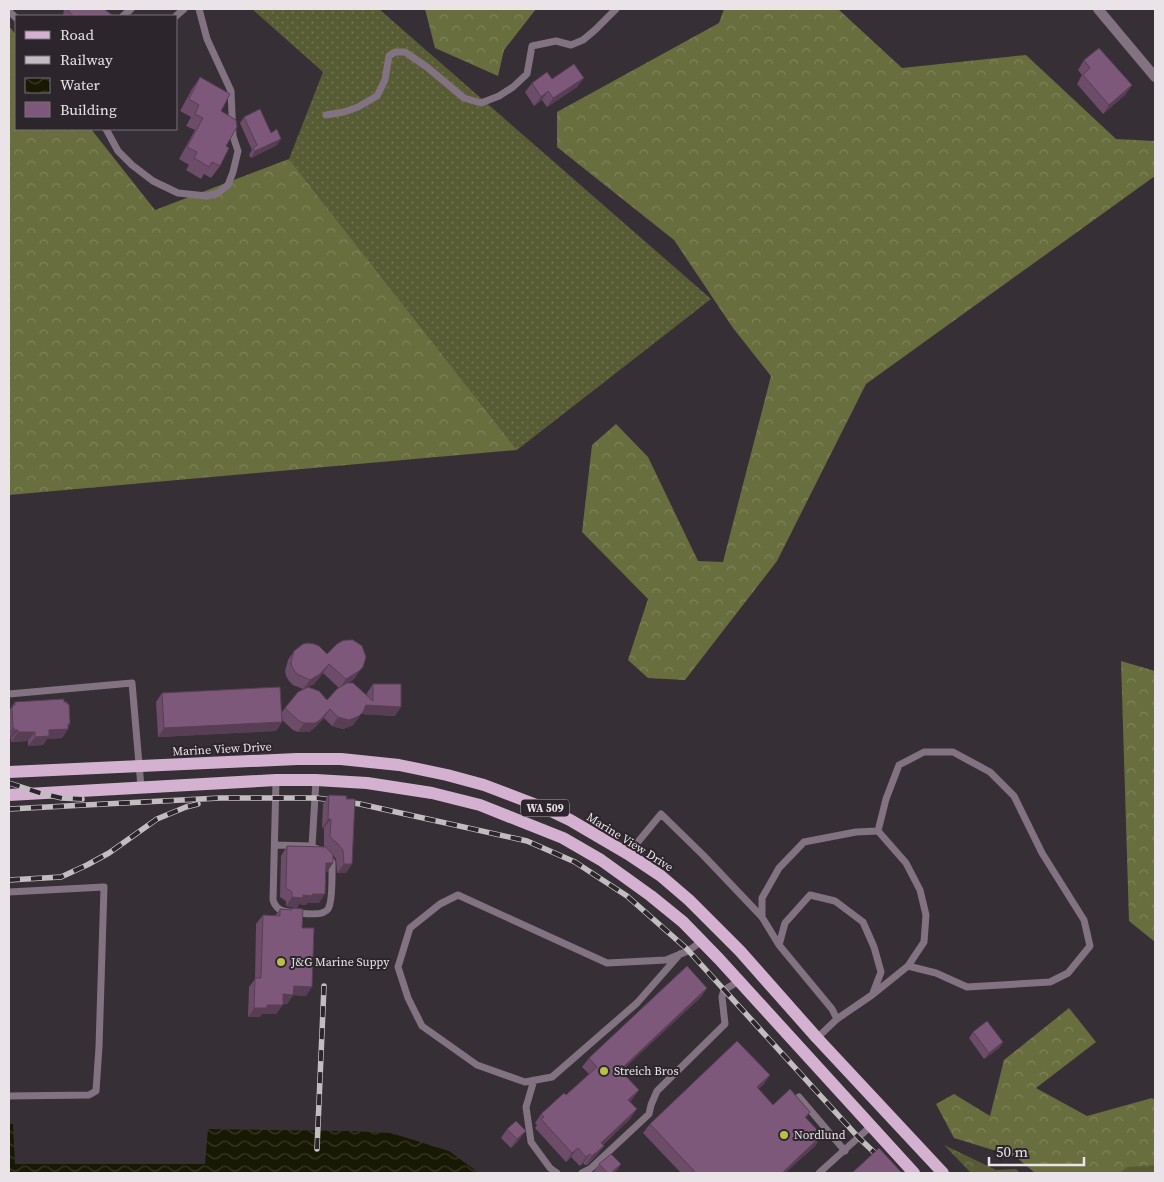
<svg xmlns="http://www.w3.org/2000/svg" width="1164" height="1182" font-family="'Source Serif 4',serif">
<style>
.grass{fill:url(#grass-dots)}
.forest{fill:url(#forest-crowns)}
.park{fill:url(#park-crowns)}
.water{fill:url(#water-waves)}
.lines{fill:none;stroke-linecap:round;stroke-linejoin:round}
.lane{stroke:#837281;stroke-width:7}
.street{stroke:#837281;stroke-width:10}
.primary{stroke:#d5b1d1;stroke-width:12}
.rail-casing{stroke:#c3bdc2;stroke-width:5.5}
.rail{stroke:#2d252c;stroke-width:4;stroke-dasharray:11;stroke-linecap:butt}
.wall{fill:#6c4c69}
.shaded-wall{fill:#583e55}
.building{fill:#7e587a;stroke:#583e55}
.poi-dot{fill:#b7c148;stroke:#2d252c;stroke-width:2}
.labels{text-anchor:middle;stroke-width:4;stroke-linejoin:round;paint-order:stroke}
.shield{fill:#2d252c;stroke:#b1abb0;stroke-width:1}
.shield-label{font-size:11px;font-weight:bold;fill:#eae4e9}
.street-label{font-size:12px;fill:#eae4e9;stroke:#2d252c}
.poi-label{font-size:12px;fill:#eae4e9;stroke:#2d252c;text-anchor:start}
</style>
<defs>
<pattern id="grass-dots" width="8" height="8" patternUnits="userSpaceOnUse" patternTransform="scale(1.25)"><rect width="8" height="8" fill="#585c35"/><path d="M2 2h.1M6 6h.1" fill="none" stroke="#707352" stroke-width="1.8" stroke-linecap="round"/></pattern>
<pattern id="forest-crowns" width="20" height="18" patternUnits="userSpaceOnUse" patternTransform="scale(1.25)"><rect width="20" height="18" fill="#696e3e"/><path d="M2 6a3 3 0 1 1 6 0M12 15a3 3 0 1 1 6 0" fill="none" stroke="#7f835a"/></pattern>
<pattern id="park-crowns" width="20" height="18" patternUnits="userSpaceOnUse" patternTransform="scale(1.25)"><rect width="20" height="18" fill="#585c35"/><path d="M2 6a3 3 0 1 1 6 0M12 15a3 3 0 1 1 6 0" fill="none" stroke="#707352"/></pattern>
<pattern id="water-waves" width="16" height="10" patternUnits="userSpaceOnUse" patternTransform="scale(1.25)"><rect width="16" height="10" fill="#171902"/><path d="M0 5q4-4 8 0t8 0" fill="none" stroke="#393a27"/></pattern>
</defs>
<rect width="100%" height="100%" fill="#372f36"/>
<path class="grass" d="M252,9h127l332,290 -194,151 -228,-291 34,-87z"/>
<path class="forest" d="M425,9h111l-32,41 -6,26 -63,-28z
M724,9h114l64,59 124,-13 90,84 39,2v35l-289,208 -89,177 -92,119 -37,-2 -20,-18 20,-61 -66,-67 10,-87 24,-21 32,33 50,104 25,1 48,-186 -38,-48 -59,-88 -117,-93v-35l162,-89z
M9,26l7,9v94h75l64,81 134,-51 228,291 -508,45z
M1121,661l34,10v271l-26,-21z
M1069,1008l27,34 -60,46 51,28 65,-18 3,2v73h-120l-19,-16 -62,-19 -18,-34 18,-10 36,22 14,-56z"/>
<path class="park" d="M944,1145l52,25 20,-1 4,4h-49z
M1155,1165v8h-35l7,-6z"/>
<path class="water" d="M9,1124h4l2,40h190l3,-35 140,2 43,2 58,18 30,22h-470z"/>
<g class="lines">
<path class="lane" d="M9,11l7,7
M123,16l8,-7
M176,16l8,-7
M326,115l18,-3 14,-5 19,-11 8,-16 4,-24 6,-4h10l22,15 37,31 17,5 18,-7 14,-9 14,-13 5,-28 24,-5 15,4 12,-5 12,-10 21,-21
M106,129l12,22 14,14 21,16 25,12 29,3 11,-3 10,-8 5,-13 5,-21 -5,-15 -2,-45 -24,-52 -8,-30
M9,694l123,-11 9,104
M276,780l-3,120c1,3 3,7 6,9 5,4 36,6 43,4 2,-1 5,-2 6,-4 5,-7 4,-37 4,-47l-3,-4
M878,831l8,-32 13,-34 25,-13h29l37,20 24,24 28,57 42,67 6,26 -22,27 -18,9 -83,5 -31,-14 -28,-7
M275,845l37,1 9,5
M312,846l4,-66
M628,854l33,-40 42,41 59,62 17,28 53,64 5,10
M9,892l95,-5 -5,160 -3,44 -7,4 -80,1
M762,917v-19l17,-30 25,-26 52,-10 22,-1 28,32 14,27 6,25 -2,27 -16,24 -36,29 -35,24 -20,19
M779,945l6,-22 25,-28 25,6 28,21 11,25 7,25 -8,21
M680,954l-43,49 -85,74 -27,5 -48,-17 -55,-39 -14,-28 -10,-31 12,-39 30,-24 18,-9 149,68 59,-3 22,-9 14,-10
M534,1080l-8,27 5,35 19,26 7,5
M799,1097l46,54
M582,1173l8,-4 59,-55 2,-9 6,-14 68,-67 -3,-27 2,-7 15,-9
M819,1173l52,-47"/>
<path class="street" d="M1098,9l57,68"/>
<path class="primary" d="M9,772l288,-13h44l58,6 48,10 37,10 63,24 23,11 58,34 33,22 28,24 51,51 77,87 126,135
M9,795l267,-15h40l51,3 65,10 48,12 83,33 38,22 50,36 32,26 36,37 195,214"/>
<defs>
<path id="rail" d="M9,783l31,10 22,5 20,1
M9,809l211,-11h97l43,6 167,37 48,21 52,34 59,52 173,190 37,35
M9,880l52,-3 26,-12 22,-12 48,-34 29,-12 12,-3
M317,1149l7,-163"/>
</defs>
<use href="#rail" class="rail-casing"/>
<use href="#rail" class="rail"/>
</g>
<path class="wall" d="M64,9h40l8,7h-49z
M1084,60l48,25 -7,10 -22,19 -26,-30 5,-9 -4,-5z
M200,77l21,34 5,35 -6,20 -9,12 -7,-4 -3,5 -15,-9 3,-5 -10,-6 16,-29 -9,-4 5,-9 -11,-6 12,-22z
M584,78l-7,9 -30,20 -5,-7 -8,6 -9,-14 7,-9 20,-4z
M244,117l33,28 -26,13 -2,-3 3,-5 -12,-27z
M294,651l33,3 29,22 -3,4 -5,3 19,12v-2l6,-9 22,32 -34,-2 -8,11 -10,4 -11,-3 -8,-8 -11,11 -4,3h-11l-5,-2 -11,-10v2l-6,9 -118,6 -2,-35 6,-9 120,19 3,-4 42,-8 12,-12 -16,-15 -9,11 -11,5 -10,-4 -4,-4 -3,-5 -1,-5 3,-11z
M15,702h49l6,22 -2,3v2l-6,9 -15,1 -4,6 -15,1v-5l-17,1v-3h-2v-28z
M329,795l18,1 -1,77h-9l-1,-14 -3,-4v8l-6,9h-1l-7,31h-12l-1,2 -7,-1 -2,4 -11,-2v-5l-6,-4 1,-41 6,-10 38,1 -1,-1v-18h-2l1,-24z
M292,908l10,20 4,68 -13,-1 -6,9h-4l-7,10h-14l-2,3h-12l1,-30 6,-8 1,-55 7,-9 12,1 5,-7 11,1z
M707,988l-6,9 -80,74 18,19 -9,12 1,16 -28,27 -6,10 -10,10h-2l-2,-2 -3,3 -9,-9 -5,5 -31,-34 2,-3 -2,-2 6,-9 25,-19 23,-21 -7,-7 7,-9z
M973,1032l30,10 -4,6 -15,11 -15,-21z
M770,1075l-7,10 -5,4 15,16 37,7 -4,6 10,27 -31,28h-104l-38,-40 7,-9z
M507,1129l12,11 -8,8 -10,-10z
M599,1164h22l-6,9h-22z"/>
<path class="shaded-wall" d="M584,78l-7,9 -30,20 6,-9z
M1132,85l-7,10 -22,19 6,-9z
M548,91l-6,9 -8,6 7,-9z
M281,139l-4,6 -26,13 4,-7z
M329,664l-6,9 -9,11 -11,5 7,-9z
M363,667l-10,13 -13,8 6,-9z
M366,705l35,2 -6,9 -34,-2 -8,11 -10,4 -11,-3 6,-9z
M330,709l-6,9 -11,11 -4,3h-11l6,-9z
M282,722l-6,9 -118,6 6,-9z
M68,724h2l-3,5h1l-6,9 -15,1 -4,6 -15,1 7,-9 14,-7z
M13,728h1l-5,8v-3z
M14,730h4l-7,9h-2z
M18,732h17l-7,9 -17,1z
M328,819h3l-7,9h-2z
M326,863h7l-6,9h-7z
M344,864h8l-6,9h-9z
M325,894l-6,9h-12l-1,2 -7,-1 -2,4 -11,-2 6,-9 11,-2z
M294,986l18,1 -6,9 -13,-1 -6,9 -10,-1 6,-9z
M707,988l-6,9 -88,82 7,-9z
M267,1005h16l-7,9h-14l-2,3h-12l6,-9z
M1003,1042l-4,6 -15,11 5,-6z
M770,1075l-7,10 -13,11 7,-9z
M639,1090l-7,9 -10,10 6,-9z
M637,1109l-6,9 -36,34 6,-9z
M526,1131l-7,9 -8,8 6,-9z
M822,1135l-6,10 -31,28h-3z
M604,1146l-7,9 -12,10 7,-9z
M578,1148l-7,9 -5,5 6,-9z
M590,1154l-7,9 -3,3 6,-9z
M621,1164l-6,9h-4z"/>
<path class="building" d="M69,9h35l8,6v1h-38l-5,-4z
M1099,48l33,37 -23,20 -26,-30 7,-7 -6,-8z
M574,64l10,14 -31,20 -5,-7 -7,6 -9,-14 15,-11 5,7z
M200,77l30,17 -9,17 15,9 1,7 -11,19 3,2 -9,18 -8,-4 -3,5 -15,-9 3,-6 -10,-5 16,-29 -8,-4 4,-9 -10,-6z
M260,109l11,24 6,-4 4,10 -26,12 -2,-2 4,-4 -13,-28z
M347,640h6l9,6 4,11 -3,10 -4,4 -13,8 -17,-15 -9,10 -10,6 -11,-5 -4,-3 -3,-5 -1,-5 3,-11 9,-7 5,-1 6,1 5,2 8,8 10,-10 5,-3z
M347,683h6l20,18v-17h28v23l-35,-2 -3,7 -4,4 -10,4 -11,-3 -8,-8 -10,11 -5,3h-11l-5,-2 -14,-13 13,-16 10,-5 11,4 8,9 10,-11z
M280,687l2,35 -118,6 -2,-35z
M64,699v3h3v2h2l1,20h-2v5l-19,1v6l-14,1v-5h-17v-2h-4v-2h-1l-1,-21h1v-2h2v-3z
M329,795l18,1 -1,3h9l-3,65h-8l-1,-14 -6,-7 -7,-6 1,-18h-3z
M287,846l39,1 7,8v8h-7l-1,31h-13l1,2 -10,-1v3l-11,-1v-5l-6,-4z
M292,908l11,1 -1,19h12l-2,59 -18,-1 -1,9 -10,-1v11h-16v3h-13l1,-30h6l2,-63 17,1v-7l12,1z
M687,966l20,22 -87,82 19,20 -11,10 9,9 -36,34 3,3 -11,9 -1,1 -2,-2 -4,3 -8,-9 -6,5 -31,-34 3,-2 -3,-3 23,-21 2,2 31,-28 -8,-9z
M987,1021l16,21 -14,11 -16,-21z
M737,1041l33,34 -13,12 16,18 17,-16 20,23 -5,5 17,18 -40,38h-86l-46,-49z
M516,1121l10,10 -9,8 -10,-10z
M879,1148l23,25h-50z
M611,1154l10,10 -10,9h-3l-9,-9z"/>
<g class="poi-dot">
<circle cx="281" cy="962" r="5"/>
<circle cx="604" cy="1071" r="5"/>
<circle cx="784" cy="1135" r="5"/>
</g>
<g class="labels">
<rect class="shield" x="521" y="799.5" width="48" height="17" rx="4"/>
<g class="shield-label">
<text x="545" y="812">WA 509</text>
</g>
<g class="street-label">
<text transform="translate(222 749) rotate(-3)" y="4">Marine View Drive</text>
<text transform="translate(630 842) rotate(32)" y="4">Marine View Drive</text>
</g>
<g class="poi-label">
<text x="291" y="966">J&amp;G Marine Suppy</text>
<text x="614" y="1075">Streich Bros</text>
<text x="794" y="1139">Nordlund</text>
</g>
</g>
<rect width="1164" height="1182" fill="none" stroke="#eae4e9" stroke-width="20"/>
<rect x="15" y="15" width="162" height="115" fill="#2d252c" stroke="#797178"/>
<rect x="25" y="31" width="25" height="8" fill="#d5b1d1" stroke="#797178"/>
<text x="60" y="40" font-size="15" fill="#eae4e9">Road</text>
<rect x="25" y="56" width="25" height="8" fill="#c3bdc2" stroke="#797178"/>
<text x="60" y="65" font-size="15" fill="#eae4e9">Railway</text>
<rect x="25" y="78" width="25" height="15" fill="url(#water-waves)" stroke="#797178"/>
<text x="60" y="90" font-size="15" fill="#eae4e9">Water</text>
<rect x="25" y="102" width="25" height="15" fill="#7e587a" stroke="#797178"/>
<text x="60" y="115" font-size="15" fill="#eae4e9">Building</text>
<path d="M989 1157v8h95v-8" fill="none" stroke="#eae4e9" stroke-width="2.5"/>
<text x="996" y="1157" font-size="15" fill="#eae4e9" stroke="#2d252c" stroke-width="4" paint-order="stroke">50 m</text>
</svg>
